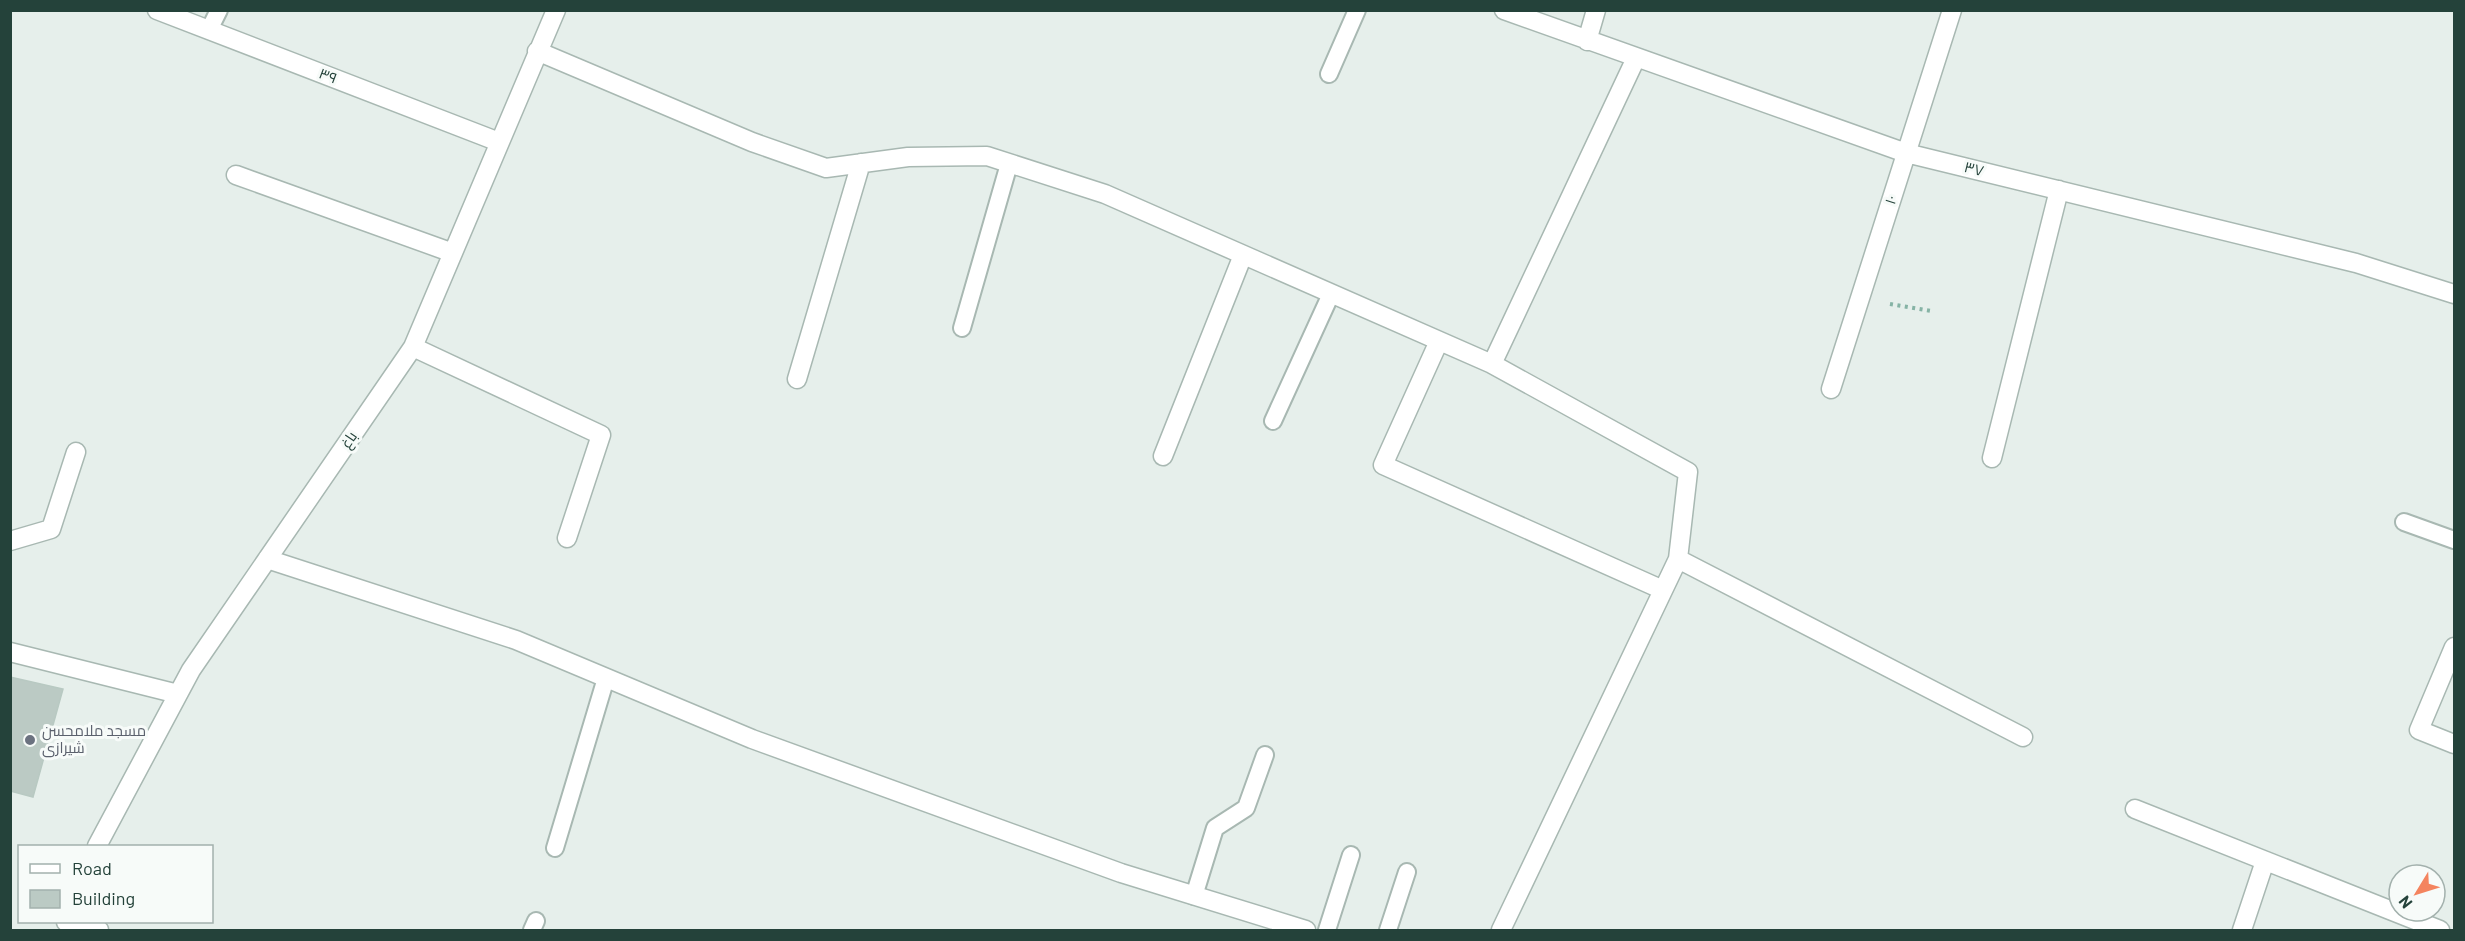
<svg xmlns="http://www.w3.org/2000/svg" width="2465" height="941" font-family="Barlow,Cairo,sans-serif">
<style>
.building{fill:#bbcac4;stroke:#b8c9c2;stroke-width:1.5}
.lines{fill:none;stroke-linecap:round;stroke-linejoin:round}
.lane-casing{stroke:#a8b8b2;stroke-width:20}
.street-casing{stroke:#a8b8b2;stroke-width:21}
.path{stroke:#86b3a5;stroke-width:4;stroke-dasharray:3 4.5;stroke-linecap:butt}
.lane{stroke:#fff;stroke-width:16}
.street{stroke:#fff;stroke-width:18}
.worship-dot{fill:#6b7280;stroke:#f7fbf9;stroke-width:2}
.labels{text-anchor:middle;stroke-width:6;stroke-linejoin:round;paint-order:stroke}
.street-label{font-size:15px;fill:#24423a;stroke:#f7fbf9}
.worship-label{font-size:15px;fill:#5b616d;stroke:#f7fbf9;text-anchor:start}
</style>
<rect width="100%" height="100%" fill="#e6efeb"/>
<path class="building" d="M10,677l53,12 -30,108 -23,-6z"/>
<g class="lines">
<defs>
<path id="lane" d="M209,30l10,-20
M1329,74l28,-64
M962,328l47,-164
M1273,421l58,-127
M2404,522l50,18
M555,848l51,-170
M1194,896l21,-68 31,-20 19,-53
M532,930l4,-9
M1327,930l24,-75
M1388,930l19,-58"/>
<path id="street" d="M157,10l342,132
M1504,10l402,143 450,110 98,31
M1587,41l9,-31
M537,51l215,91 74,26 82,-11 79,-1 118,38 387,170
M236,175l217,78
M1439,341l-56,124 280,125
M413,347l188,88 -34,103
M797,379l64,-216
M1831,389l121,-379
M1163,456l80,-201
M1992,458l67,-268
M10,541l41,-12 25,-77
M267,559l249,81 236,99 369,134 185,57
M1678,559l345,178
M2454,647l-35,83 35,14
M10,652l168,42
M2135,809l305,121
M97,846l94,-176 222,-323 143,-337
M66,922l33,8
M1501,930l177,-371 10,-87 -196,-108 144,-306
M2242,930l23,-69"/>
</defs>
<use href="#lane" class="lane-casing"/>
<use href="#street" class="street-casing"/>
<path class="path" d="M1890,304l41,7"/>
<use href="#lane" class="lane"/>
<use href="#street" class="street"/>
</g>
<circle class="worship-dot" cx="30" cy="740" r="6"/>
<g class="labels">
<g class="street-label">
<text transform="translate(328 76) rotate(21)" y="5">۳۹</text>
<text transform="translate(1974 169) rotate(14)" y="5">۳۷</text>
<text transform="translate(1891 200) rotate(-72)" y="5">۱۰</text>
<text transform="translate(349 440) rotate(-56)" y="5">باغ</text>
</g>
<g class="worship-label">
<text x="42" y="736">مسجد ملامحسن<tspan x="42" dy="17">شیرازی</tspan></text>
</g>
</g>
<rect width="2465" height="941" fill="none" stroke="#24423a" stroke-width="24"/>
<rect x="18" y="845" width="195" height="78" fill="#f7fbf9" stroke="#a3b1ad" stroke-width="1.5"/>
<rect x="30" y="864" width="30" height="9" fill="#ffffff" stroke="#a3b1ad" stroke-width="1.5"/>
<text x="72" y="875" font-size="18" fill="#24423a">Road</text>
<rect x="30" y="890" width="30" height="18" fill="#bbcac4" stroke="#a3b1ad" stroke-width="1.5"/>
<text x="72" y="905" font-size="18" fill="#24423a">Building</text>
<g transform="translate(2417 893) rotate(232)"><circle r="28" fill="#f7fbf9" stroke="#a3b1ad" stroke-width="1.5"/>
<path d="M0-4.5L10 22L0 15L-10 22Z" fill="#f4845f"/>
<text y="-9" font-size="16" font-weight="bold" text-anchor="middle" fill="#24423a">N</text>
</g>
</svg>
